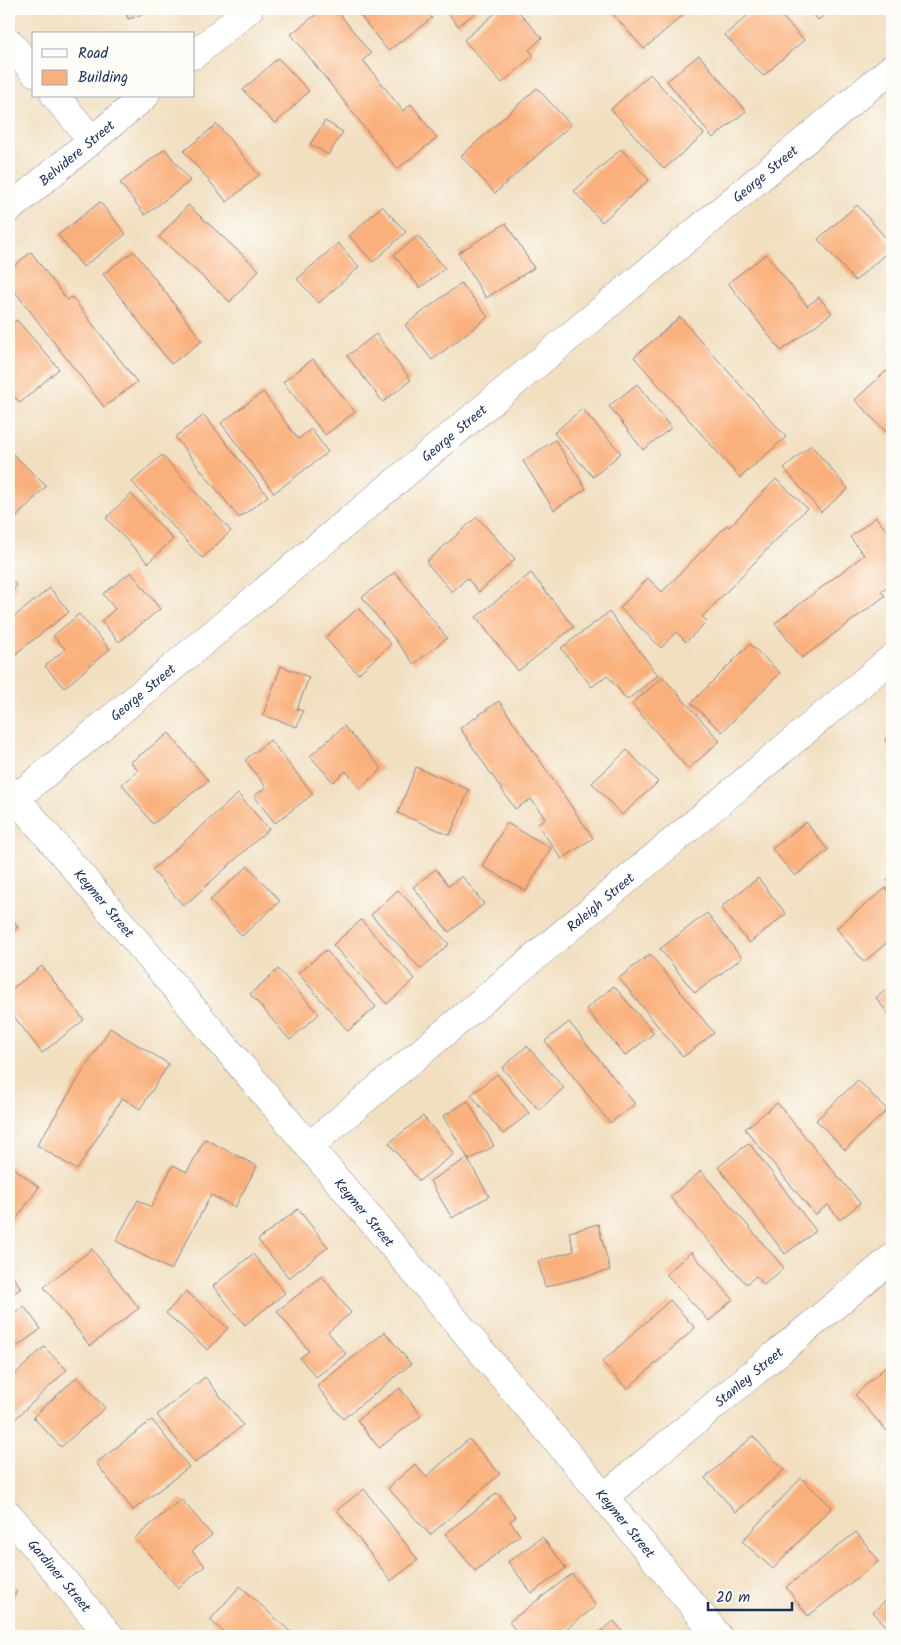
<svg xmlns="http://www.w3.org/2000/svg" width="901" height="1645" font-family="Kalam,sans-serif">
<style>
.building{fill:#fab07c}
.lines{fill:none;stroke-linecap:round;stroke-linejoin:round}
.minor-casing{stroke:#86878f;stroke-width:29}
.minor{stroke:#fff;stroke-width:28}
.labels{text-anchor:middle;stroke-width:5;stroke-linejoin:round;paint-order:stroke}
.street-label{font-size:14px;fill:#1b2f5e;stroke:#fdfcf7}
</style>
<rect width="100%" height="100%" fill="#fdfcf7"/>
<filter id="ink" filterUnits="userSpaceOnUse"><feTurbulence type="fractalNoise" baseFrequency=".02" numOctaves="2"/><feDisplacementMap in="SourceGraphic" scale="10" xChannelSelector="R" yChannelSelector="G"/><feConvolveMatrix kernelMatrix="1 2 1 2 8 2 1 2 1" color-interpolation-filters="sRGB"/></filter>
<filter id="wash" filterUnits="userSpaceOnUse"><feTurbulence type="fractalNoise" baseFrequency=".0096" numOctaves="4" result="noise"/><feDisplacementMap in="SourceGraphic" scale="20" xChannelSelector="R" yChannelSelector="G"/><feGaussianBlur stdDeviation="1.12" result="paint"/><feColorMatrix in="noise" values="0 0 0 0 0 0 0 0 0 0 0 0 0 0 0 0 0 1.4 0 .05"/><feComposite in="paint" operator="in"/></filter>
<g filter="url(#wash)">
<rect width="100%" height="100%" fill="#f1dfc0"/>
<g id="blocks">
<path class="building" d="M125,9h35l-32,10z
M323,9h13l35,45 -8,6 40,51 8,-7 26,34 -40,31 -106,-135z
M355,9h70l7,9 -44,33z
M445,9h35l-22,17z
M500,9h16l26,29 -13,12 5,5 -32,28 -38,-43z
M617,9h73l-46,40 -32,-36z
M755,9h20l29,31 -41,36 -38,-41z
M809,9h23l-14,11z
M699,55l47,56 -33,27 -46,-57z
M278,58l31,33 -34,33 -32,-34z
M650,74l54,60 -40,35 -53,-60z
M537,88l34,37 -76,68 -34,-37z
M325,121l18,11 -15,23 -18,-11z
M217,124l42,51 -32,27 -43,-51z
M165,149l25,32 -45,34 -25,-32z
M621,149l28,31 -47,42 -28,-31z
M100,202l26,32 -43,33 -25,-32z
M188,205l71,65 -29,32 -71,-65z
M857,205l35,40v3l-37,33 -37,-42z
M382,206l24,26 -33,30 -24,-26z
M506,223l28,45 -48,30 -28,-45z
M418,236l27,32 -25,20 -26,-33z
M338,243l21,24 -40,36 -22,-24z
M134,251l68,90 -31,23 -68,-90z
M31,252l36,48 5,-3 65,85 -33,25 -95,-123v-14z
M766,254l41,52 12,-9 13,16 -51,38 -53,-68z
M461,283l27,34 -56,43 -27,-35z
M680,317l106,120 -46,41 -106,-121z
M17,320l42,49 -39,34 -11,-13v-62z
M376,334l35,46 -28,22 -36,-46z
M313,359l42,53 -30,23 -42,-53z
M886,371l6,6v55l-3,3 -34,-35z
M637,384l34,44 -28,22 -34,-44z
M263,392l35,47 13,-10 17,23 -54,41 -53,-70z
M582,409l39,44 -28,24 -39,-44z
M204,415l64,81 -29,22 -64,-81z
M555,440l31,49 -32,21 -31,-49z
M811,445l37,44 -27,23 -37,-44z
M9,450l37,36 -37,39z
M162,455l69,76 -29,27 -70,-76z
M776,479l31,29 -105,109 5,4 -21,21 -10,-10 -15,16 -41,-40 28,-30 14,14 65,-67 2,2z
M131,494l42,45 -25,24 -42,-45z
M477,517l38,42 -36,33 -12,-14 -15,14 -26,-30z
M876,517l16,21v45l-11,8 4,5 -83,62 -27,-35 89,-68 -14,-18z
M131,572l29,37 -41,33 -18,-21 14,-12 -12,-15z
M395,572l52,66 -33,26 -52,-67z
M531,573l43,54 -56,44 -42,-54z
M9,577l8,9 -8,8z
M50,588l19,24 -60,47v-38z
M358,608l33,36 -33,30 -33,-36z
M609,612l49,63 -31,25 -20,-25 -15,12 -31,-39z
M79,614l31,35 -46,39 -19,-22 20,-17 -12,-13z
M750,644l30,29 -58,59 -31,-29z
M281,666l28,11 -12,32 6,2 -6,16 -34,-12z
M663,677l57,64 -32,28 -56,-65z
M499,701l94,137 -31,21 -25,-35 8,-6 -14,-19 -16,10 -55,-81z
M344,726l38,43 -22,19 -14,-17 -13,11 -23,-26z
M169,733l39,48 -55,43 -31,-40 16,-13 -7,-9z
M892,733v16l-7,-9z
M270,740l43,54 -38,29 -21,-27 12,-9 -21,-27z
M627,750l31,32 -36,33 -30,-32z
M416,767l53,23 -19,45 -52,-22z
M238,794l31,35 -85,77 -32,-36z
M806,822l22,28 -33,26 -23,-27z
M507,823l44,25 -25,43 -44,-25z
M248,866l32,35 -38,35 -32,-36z
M436,869l13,17 13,-10 22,28 -35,28 -36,-45z
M892,877v10l-5,-7z
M758,878l28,36 -37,29 -28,-36z
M886,888l6,8v42l-28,24 -28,-34z
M398,890l51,54 -28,25 -50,-54z
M707,913l35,45 -47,35 -35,-44z
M9,914l9,13 -9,7z
M361,920l54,59 -28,25 -54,-59z
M326,950l50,57 -28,24 -50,-58z
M650,954l64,79 -31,24 -64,-79z
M42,966l42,54 -42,33 -33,-43v-19z
M278,969l41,45 -29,26 -40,-46z
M892,985v34l-16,-21z
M614,986l40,47 -29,23 -39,-47z
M569,1022l66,82 -25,19 -65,-82z
M110,1028l59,36 -29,45 -18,-11 -45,72 -40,-25z
M527,1046l37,42 -25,22 -37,-42z
M497,1074l32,39 -26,21 -32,-39z
M858,1080l29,30 -42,40 -29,-30z
M468,1101l26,45 -25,14 -26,-44z
M777,1103l83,100 -20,17 -12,-15 -13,10 -70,-86z
M423,1116l31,38 -35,27 -30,-38z
M205,1139l52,27 -22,41 -24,-12 -40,75 -55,-29 22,-41 13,7 22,-42 14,7z
M749,1143l67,88 -31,23 -67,-87z
M467,1158l22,38 -37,22 -22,-37z
M9,1165l30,22 -27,38 -3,-2z
M701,1171l83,97 -20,17 -8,-9 -10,8 -76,-87z
M298,1209l30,38 -39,31 -31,-38z
M598,1224l12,46 -65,17 -7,-26 36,-10 -5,-19z
M92,1249l47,59 -49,38 -46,-59z
M691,1252l42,47 -24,22 -43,-47z
M253,1254l32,39 -40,32 -32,-39z
M9,1272l12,16 -12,9z
M322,1276l29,37 -23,19 18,22 -30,23 -16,-19 9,-7 -32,-40z
M186,1291l42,37 -20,22 -42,-37z
M670,1300l25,28 -68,61 -25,-27z
M24,1306l17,23 -32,23v-35z
M385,1332l26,32 -68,55 -26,-33z
M44,1347l23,23 -53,50 -5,-5v-35z
M890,1363l2,2v61l-5,5 -32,-36z
M77,1377l28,31 -44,39 -28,-30z
M205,1377l38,48 -48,38 -38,-48z
M400,1388l21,28 -42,32 -22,-28z
M152,1420l37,47 -56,43 -37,-47z
M753,1436l31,34 -48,42 -31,-34z
M469,1439l31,35 -70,61 -42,-47 27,-24 11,13z
M801,1478l31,29 -59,62 -31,-28z
M364,1489l54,71 -27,21 -54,-71z
M497,1493l19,24 -6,4 10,14 -45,36 -30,-37z
M181,1499l31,36 -20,16 13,15 -27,22 -43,-50z
M856,1532l23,29 -71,55 -22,-29z
M542,1537l24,31 -34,25 -24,-31z
M572,1574l24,32 -39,30h-37l-11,-14z
M9,1585l8,7 -8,9z
M240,1586l55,50h-67l-18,-16z
M892,1595v41h-7l6,-5 -18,-19z
M614,1621l12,15h-31z
M847,1629l6,7h-15z"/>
</g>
</g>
<g filter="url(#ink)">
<use href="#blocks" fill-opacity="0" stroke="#86878f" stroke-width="1"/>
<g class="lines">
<defs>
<g id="minor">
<path d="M9,42l25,30"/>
<path d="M194,55l55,-46"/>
<path d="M55,96l37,44"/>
<path id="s1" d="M9,209l136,-113"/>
<path id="s2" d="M9,790l595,707 114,139"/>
<path id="s3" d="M16,798l876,-730"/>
<path id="s4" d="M309,1146l583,-488"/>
<path id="s5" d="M604,1497l288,-239"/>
<path id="s6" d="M9,1515l101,121"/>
</g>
</defs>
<use href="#minor" class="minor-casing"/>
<use href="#minor" class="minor"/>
</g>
</g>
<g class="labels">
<g class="street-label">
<text dy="5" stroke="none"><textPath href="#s1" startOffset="88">Belvidere Street</textPath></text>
<text dy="5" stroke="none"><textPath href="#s3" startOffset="975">George Street</textPath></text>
<text dy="5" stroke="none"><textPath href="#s3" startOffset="570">George Street</textPath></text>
<text dy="5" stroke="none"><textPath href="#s3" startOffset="165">George Street</textPath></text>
<text dy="5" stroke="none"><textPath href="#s2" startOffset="148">Keymer Street</textPath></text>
<text dy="5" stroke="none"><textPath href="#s4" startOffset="380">Raleigh Street</textPath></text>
<text dy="5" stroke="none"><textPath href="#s2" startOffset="552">Keymer Street</textPath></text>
<text dy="5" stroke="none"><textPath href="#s5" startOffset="188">Stanley Street</textPath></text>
<text dy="5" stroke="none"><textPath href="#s2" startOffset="958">Keymer Street</textPath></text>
<text dy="5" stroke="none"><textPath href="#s6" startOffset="79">Gardiner Street</textPath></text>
</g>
</g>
<rect width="901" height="1645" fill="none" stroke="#fdfcf7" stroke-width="30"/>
<rect x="32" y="32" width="162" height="65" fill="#fdfcf7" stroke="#a3aaba"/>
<rect x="42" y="49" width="25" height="8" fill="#ffffff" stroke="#a3aaba"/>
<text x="78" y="58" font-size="15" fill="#1b2f5e">Road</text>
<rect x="42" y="70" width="25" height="15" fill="#fab07c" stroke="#a3aaba"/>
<text x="78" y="82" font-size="15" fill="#1b2f5e">Building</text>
<path d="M708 1602v8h84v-8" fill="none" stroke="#1b2f5e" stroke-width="2.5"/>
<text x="716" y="1602" font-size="15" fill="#1b2f5e" stroke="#fdfcf7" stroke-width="4" paint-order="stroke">20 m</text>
</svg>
